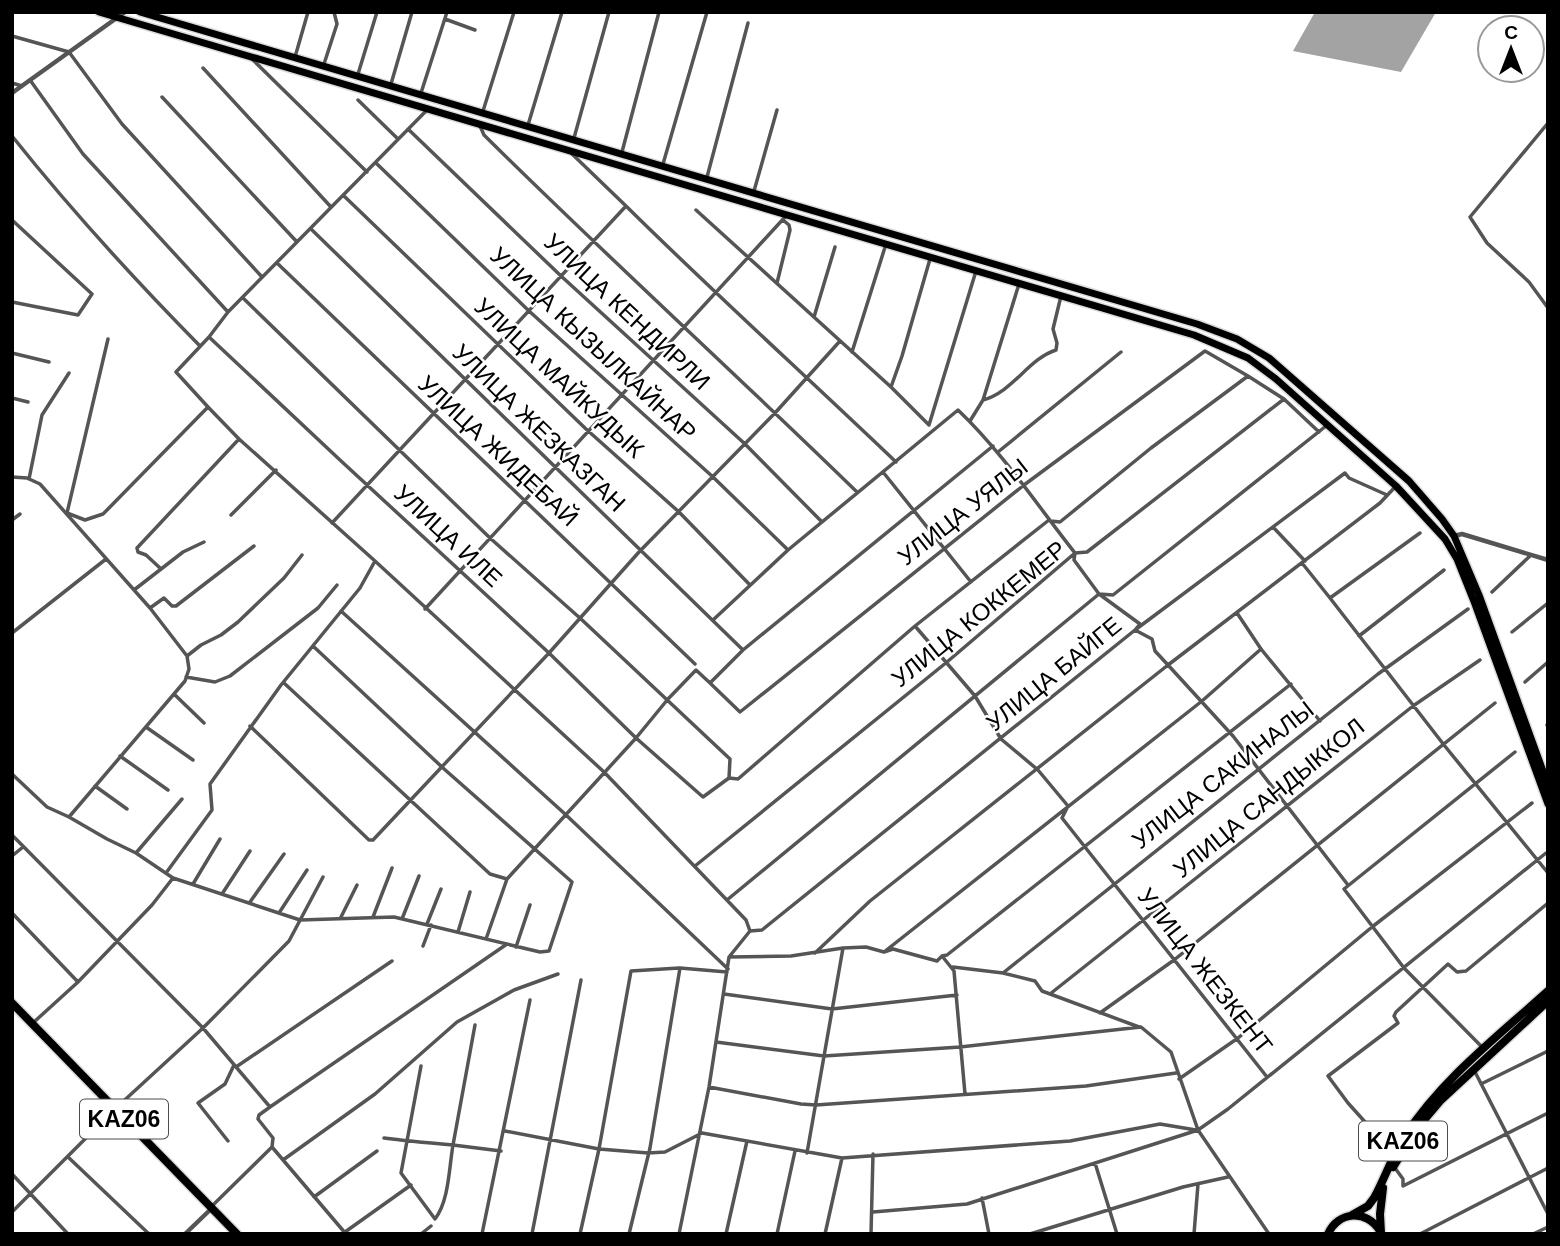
<svg xmlns="http://www.w3.org/2000/svg" width="1560" height="1246" font-family="Arial,sans-serif">
<style>
.water{fill:#a3a3a3}
.lines{fill:none;stroke-linecap:round;stroke-linejoin:round}
.primary-casing{stroke:#dbdbdb;stroke-width:10}
.trunk-casing{stroke:#dbdbdb;stroke-width:11}
.minor{stroke:#555;stroke-width:3.5}
.tertiary{stroke:#555;stroke-width:4.5}
.primary{stroke:#000;stroke-width:7}
.trunk{stroke:#000;stroke-width:8}
.labels{text-anchor:middle;stroke-width:5;stroke-linejoin:round;paint-order:stroke}
.shield{fill:#fff;stroke:#4c4c4c;stroke-width:2}
.shield-label{font-size:23px;font-weight:bold;fill:#000}
.street-label{font-size:24px;fill:#000;stroke:#fff}
</style>
<rect width="100%" height="100%" fill="#fff"/>
<path class="water" d="M1315,12h121l-35,60 -108,-21z"/>
<g class="lines">
<defs>
<path id="primary" d="M99,12l1095,323 54,23 28,21 120,107 49,53 12,20 18,45 73,200
M140,12l1057,312 40,15 32,19 140,123 33,38 12,17 25,59 69,190"/>
<path id="trunk" d="M12,1003l225,231
M1393,1167l26,-41 22,-26 107,-99
M1352,1215l16,-9 6,-8c11,-20 18,-42 31,-62 37,-57 93,-100 143,-145
M1381,1233l-1,-19 3,-26
M1328,1234c10,-23 39,-25 52,-3"/>
</defs>
<use href="#primary" class="primary-casing"/>
<use href="#trunk" class="trunk-casing"/>
<path class="minor" d="M445,19l30,11
M12,36l57,16 53,72 140,153
M295,57l13,-45
M251,58l116,114
M324,64l13,-40 -3,-12
M203,68l128,139
M358,74l19,-62
M30,80l53,74 145,158
M12,83l10,3
M391,84l21,-72
M421,93l26,-81
M162,97l135,145
M358,100l40,39
M483,111l31,-99
M1548,123l-78,94 17,26 42,39 19,26
M528,125l34,-113
M480,126l4,9c122,121 250,237 373,357
M408,129l153,147 184,168 77,78
M12,136c59,74 122,143 188,210
M574,138l35,-126
M622,152l37,-140
M376,163l153,148 184,166 74,72
M663,164l44,-152
M707,177l41,-154
M754,191l23,-81
M344,196l242,233 93,83 71,73
M626,206c88,87 180,170 270,256
M696,210l195,177 11,-31 28,-97
M12,220l80,74 -14,21 -66,-13
M311,229l432,421
M277,263l418,401
M777,283l13,-53 -1,-5 -6,-5
M243,298l247,240 91,81 149,140 -1,19
M814,317l21,-70
M209,337l131,123 209,193 -176,187h-4l-119,-114
M108,339l-41,174 18,7 18,-6 5,-5 100,-102 -32,-35 33,-35 19,-25 199,-202
M852,352l34,-108
M12,353l37,9
M891,387l38,38
M12,398l16,4
M983,400c30,-8 45,-41 73,-50l1,-7 -4,-14 8,-33
M970,421l13,-21 36,-116
M929,425l47,-154
M239,439l136,122 229,211 142,148 4,11
M993,446l-250,204 -33,33 -14,-13 -28,29 -32,39 67,59 26,-19 9,1 177,-153 134,-106
M998,452l123,-100
M883,472l88,110
M12,477l15,1 13,6 110,124 37,48 2,13 -4,12 -116,136
M29,479l13,-64 27,-42
M231,515l45,-45
M12,520l8,-6
M1051,521l9,1 91,-74 97,-72 36,23
M332,523l294,-317 -56,-54
M1273,527l32,34
M1420,533l-90,65 114,147 104,128
M1302,563l28,35
M160,568l-14,-13 -8,-3 -1,-4 102,-109 -31,-32
M134,590l49,-38 21,-10
M1492,592l39,-37
M150,608l14,-10 8,8h4l78,-60
M425,609l361,-393
M341,611l224,203 163,155
M1237,613l24,36 59,72
M713,620l75,-70 170,-140c45,43 79,95 117,143l-1,7 25,34 14,1 213,-169
M915,626l60,70 26,43 37,31 30,36 -6,12 205,259
M1512,632l36,-29
M12,633l94,-74
M1359,636l85,-66
M187,656l14,-11 20,-10 17,-13 46,-44 18,-23
M186,677l29,5 15,-6 88,-68 19,-23
M1525,682l23,-20
M284,683l206,191 17,5
M710,683l30,29 284,-227 181,-134 43,25
M174,694l30,29
M1547,725l1,-1
M146,727l47,33
M120,756l48,34
M12,774l35,33 22,10 38,22 29,14 37,25 127,42 94,-3 146,35 9,-1 23,-69 -129,-114 -130,-122
M95,786l32,23
M12,835l191,193 67,79 -11,8 -1,4 15,19 -1,9 74,87
M136,853l46,-54
M12,856l11,-9
M695,866l252,-204 128,-109 12,-1 197,-153 35,33
M166,873l46,-63 -2,-26 71,-99 79,-97 15,-27
M193,884l27,-45
M1348,885l-115,-149 -65,-71 212,-162 16,-17
M222,894l28,-43
M727,900l372,-306 41,30 -5,6 17,9 3,12 13,14 -298,236 -55,52
M250,902l34,-48
M12,913l66,69
M279,913l28,-43
M341,917l16,-32
M373,917l19,-49
M402,919l17,-43
M427,924l14,-35
M750,931l12,-1 373,-300 210,-157 4,5 38,17
M458,932l12,-40
M486,939l21,-60 129,-141 -87,-85 90,-101 136,-139 65,-72
M423,946l8,-21
M516,947l14,-42
M884,952l318,-251 59,-52
M942,956l5,-1 344,-271
M729,957l62,-1 52,-8 23,-1 18,5 9,-3 44,12 5,-5 12,15 11,123
M953,967l50,6 32,8 7,10 97,36
M1003,973l375,-299 90,-65
M724,994l108,15 125,-14
M1050,994l363,-288 67,-46
M1100,1013l74,-53 321,-257
M34,1022l44,-40 74,-77 21,-27
M475,1025l-22,120 48,6
M716,1042l108,14 136,-9 181,-20 30,25 27,78 71,104
M1482,1047l-78,-79 -60,-79 171,-137
M236,1067l156,-106
M1474,1070l74,144
M1179,1079l59,-41 134,-111 160,-124
M1481,1084l67,-33
M709,1087l92,17 15,1 270,-19 90,-13
M270,1107l237,-163
M116,1108l87,-80 86,-87 34,-64
M505,1131l94,18 49,4 17,-1 37,-19 140,25 228,-17 90,-17 36,6
M384,1138c23,3 46,5 69,7 -4,23 -4,56 -18,74l-34,-46 20,-107
M228,1141l-30,-38 27,-19 9,-19
M807,1153l36,-205
M1393,1153l-45,-50 -20,-27 70,-53 -4,-7 2,-4 52,-48 9,8 9,-1 82,-68
M68,1157l81,77
M283,1160l92,-66 82,-72 57,-32 44,-16
M1095,1163l22,71
M1395,1168l8,11v7l145,-73
M12,1174l56,60
M314,1197l63,-46
M982,1198l7,36
M212,1206l60,-59
M12,1212l100,-100
M873,1212l94,-8 231,-74 30,-21 318,-256
M345,1232l66,-47
M421,1234l10,-8
M482,1234l48,-234
M532,1234l49,-254
M580,1234l19,-85 32,-178 48,-3
M629,1234l21,-86 30,-180 47,4
M679,1234l30,-147 20,-130 21,-26
M726,1234l21,-93
M777,1234l18,-83
M825,1234l17,-76
M871,1234l2,-80
M1030,1234l153,-47 45,-10
M1194,1234l4,-50
M1420,1234l128,-66
M1533,1234l15,-7"/>
<path class="tertiary" d="M12,93l113,-81
M1454,536l8,-2 86,26
M185,1234l26,-25"/>
<use href="#primary" class="primary"/>
<use href="#trunk" class="trunk"/>
</g>
<g class="labels">
<g class="shield">
<rect x="80" y="1099.5" width="88" height="39" rx="5"/>
<rect x="1359" y="1121.5" width="88" height="39" rx="5"/>
</g>
<g class="shield-label">
<text x="124" y="1127">KАZ06</text>
<text x="1403" y="1149">KАZ06</text>
</g>
<g class="street-label">
<text transform="translate(627 312) rotate(43)" y="8">УЛИЦА КЕНДИРЛИ</text>
<text transform="translate(593 344) rotate(43)" y="8">УЛИЦА КЫЗЫЛКАЙНАР</text>
<text transform="translate(559 378) rotate(43)" y="8">УЛИЦА МАЙКУДЫК</text>
<text transform="translate(539 428) rotate(44)" y="8">УЛИЦА ЖЕЗКАЗГАН</text>
<text transform="translate(498 451) rotate(43)" y="8">УЛИЦА ЖИДЕБАЙ</text>
<text transform="translate(963 512) rotate(-38)" y="8">УЛИЦА УЯЛЫ</text>
<text transform="translate(448 536) rotate(43)" y="8">УЛИЦА ИЛЕ</text>
<text transform="translate(979 614) rotate(-39)" y="8">УЛИЦА КОККЕМЕР</text>
<text transform="translate(1054 674) rotate(-39)" y="8">УЛИЦА БАЙГЕ</text>
<text transform="translate(1223 775) rotate(-38)" y="8">УЛИЦА САКИНАЛЫ</text>
<text transform="translate(1269 798) rotate(-39)" y="8">УЛИЦА САНДЫККОЛ</text>
<text transform="translate(1205 971) rotate(52)" y="8">УЛИЦА ЖЕЗКЕНТ</text>
</g>
</g>
<rect width="1560" height="1246" fill="none" stroke="#000000" stroke-width="28"/>
<g transform="translate(1511 49)"><circle r="33" fill="#ffffff" stroke="#999999" stroke-width="2"/>
<path d="M0-5L12 26L0 18L-12 26Z" fill="#000000"/>
<text y="-10" font-size="19" font-weight="bold" text-anchor="middle" fill="#000000">С</text>
</g>
</svg>
